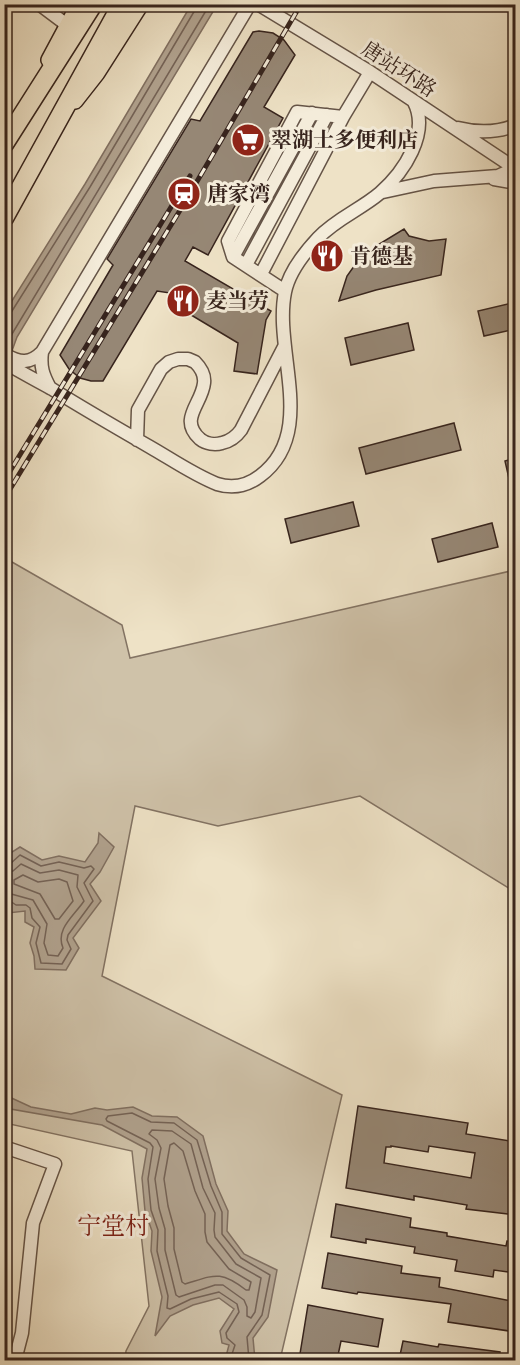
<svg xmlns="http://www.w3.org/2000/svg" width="520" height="1365" font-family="'Gentium Book Plus','Noto Serif SC',serif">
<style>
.green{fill:#cfc2a9;stroke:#837363;stroke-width:1.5}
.water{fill:#b0a18d;stroke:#806f60;stroke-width:1.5}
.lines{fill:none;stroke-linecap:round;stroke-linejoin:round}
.shore{stroke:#746255;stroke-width:1.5}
.building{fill:#968775;stroke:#37241d;stroke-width:1.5;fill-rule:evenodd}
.minor-casing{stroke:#655447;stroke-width:15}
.major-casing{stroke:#37241d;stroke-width:18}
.highway-casing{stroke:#37241d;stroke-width:21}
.minor{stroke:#f4ecda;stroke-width:12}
.major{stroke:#eee2c6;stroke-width:15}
.highway{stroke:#eee2c6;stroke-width:18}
.rail-casing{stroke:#37241d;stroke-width:5}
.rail{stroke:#f4ecda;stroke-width:3;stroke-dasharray:9;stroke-linecap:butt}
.labels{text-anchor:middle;stroke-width:6;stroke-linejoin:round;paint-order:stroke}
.street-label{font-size:21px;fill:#37241d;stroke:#f4ecda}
.poi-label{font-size:21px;font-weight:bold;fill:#37241d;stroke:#f4ecda;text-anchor:start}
.quarter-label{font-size:24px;fill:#7a1f14;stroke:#f4ecda}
</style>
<rect width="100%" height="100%" fill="#eee2c6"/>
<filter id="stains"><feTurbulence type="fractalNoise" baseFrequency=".00333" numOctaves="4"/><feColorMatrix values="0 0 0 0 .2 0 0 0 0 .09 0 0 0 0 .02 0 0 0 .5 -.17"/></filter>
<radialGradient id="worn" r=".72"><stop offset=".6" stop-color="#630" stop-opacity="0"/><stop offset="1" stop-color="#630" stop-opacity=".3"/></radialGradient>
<path class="green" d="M5,558l117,67 8,33 385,-88v322l-155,-96 -142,30 -83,-20 -33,170 240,119 -62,265h-155l1,-9 23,-45 -17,-155 -127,-28z"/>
<path class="water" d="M191,5h26l-200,332 -12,33v-58l80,-128z
M99,833l15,14 -14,25 -10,12 11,17 -28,37 6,10 -13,22 -31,-1 -1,-13 -4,-13 4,-16 -9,-5v-11l-17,2v-7h-3v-45l7,-9 8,-5 22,13 17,-4 26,6 13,-19z
M5,1095l26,12 40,7 24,-6 12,2 26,-3 19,9 25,1 26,19 13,48 12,27 -1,20 17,23 33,16 -9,47 -15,21 2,22h-30l4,-15 -7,-2 -2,-12 14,-22 -15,-11 -26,7 -23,11 -15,20 7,-39 -11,-46 1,-20 -7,-20 -3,-33 5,-29 -45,-24 -97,-17z"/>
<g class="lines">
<path class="shore" d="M4,314l8,-3 78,-124 105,-177 1,-6
M6,348l6,-14 198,-330
M4,865l6,-1 10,-9 21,11 18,-4 25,6 7,-2 3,3 -10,14 9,18 -25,34 -1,5 4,9 -9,15 -21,-1 -5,-20 4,-16 -8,-9 -2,-10 -4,-3h-10l-6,-4 -6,-1
M4,872l9,-1 8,-7 19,9 19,-3 19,5 -1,12 7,14c-10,15 -29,28 -21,47l-5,8 -10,-1 -4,-12 3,-19 -14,-24 -29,-8
M23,875l15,7 21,-3 8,3 6,19 -14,18h-4l-15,-25 -26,-10v-4z
M152,1130l20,1 19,13 12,44 12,25 -1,17 1,7 21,27 25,14 -6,34 -4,6 -4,-2v-9l-3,-7 -21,-15h-8l-36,12 -3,-2 -11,-45v-21l-6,-21 -4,-29 6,-31 -4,-8 -8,-6z
M174,1143l9,8 12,40 10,23v18l2,10 22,27 22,13 -2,8h-3c-26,-20 -31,-15 -61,-6l-3,-2 -8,-33v-21l-6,-22 -4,-27 6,-34z
M230,1360l5,-15 -8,-7 -1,-5 13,-21 -2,-8 -18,-12 -28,7 -21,10 -3,-1 1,-12 -11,-45 1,-21 -7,-20 -3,-31 5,-32 -3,-4 -43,-22 -1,-2 2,-3 24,-3 19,9 23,1 23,17 14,46 11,26v22l19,24 29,17 -8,40 -15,22 2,23"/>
</g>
<path class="building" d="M4,4h14l-14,17z
M259,31l14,2 11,7 11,15 -31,52 19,11 -75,137 -15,-8 -8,14 86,50 -5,9 -9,54 -23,-3 4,-28 -67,-40 6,-9 -20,-3 -54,90h-12l-11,-3 -11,-9 -9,-14 53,-90 -6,-6 84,-140 9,2 53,-89z
M404,229l5,7 20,5 17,-2 -5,36 -65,15 -37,11 8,-25 10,-14 14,-13z
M516,302v27l-32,7 -6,-25z
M408,323l6,27 -63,15 -6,-27z
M454,423l7,27 -95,24 -7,-26z
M516,458v33l-4,1 -7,-31z
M353,502l6,24 -68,17 -6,-24z
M492,523l6,24 -60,15 -6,-23z
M358,1106l110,17 -2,11 50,8v73l-50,-6 1,-4 -53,-9v4l-68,-12zM391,1146l37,6 1,-6 46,7 -4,25 -87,-15 2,-16h5z
M336,1204l75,14 -1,9 37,6v3l59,10 1,-5 9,1v31l-22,-3 -1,7 -38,-6 2,-11 -43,-7 1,-6 -49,-8v4l-35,-6z
M328,1253l74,13 -1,7 39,5 -1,9 77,15v30l-68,-10 3,-18 -93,-12 -1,2 -35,-6z
M308,1305l75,14 -5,28 -37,-6 -4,19h-38z
M403,1341l35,6 1,-3 61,8 -1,8h-100z"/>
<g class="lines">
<defs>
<path id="minor" d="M39,4l28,21
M258,4l112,68 146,97
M458,128c20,5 39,5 58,-3
M494,179l22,4
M383,192l51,-11 64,-5 11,-5 6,-8
M233,257l79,-144
M246,265l81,-150
M261,274l82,-157 27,-45
M285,291l-52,-34 -5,-16 69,-129 46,5
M6,355c14,8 24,9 36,-3
M4,362c16,10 32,18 48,27 32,20 65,39 98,58 21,12 44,28 67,37 16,5 30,2 43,-8 58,-43 13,-125 25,-184 4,-20 20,-40 33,-54 19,-20 42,-28 62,-45 24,-21 50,-60 34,-91
M50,388c-7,-13 -10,-21 -8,-36l208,-348
M137,440l1,-30 23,-41 8,-7 9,-3h10l7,3c6,6 10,13 9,21 -2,21 -26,36 -4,56 6,5 15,6 22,4 9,-2 14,-6 19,-13l43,-83
M4,1147l51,17 -22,59 -11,110 -7,27"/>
<path id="major" d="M49,60l30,-56
M75,101l22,-28 44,-69"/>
<path id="highway" d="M4,144l89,-140
M4,218l118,-214"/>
</defs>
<use href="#minor" class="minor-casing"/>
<use href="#major" class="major-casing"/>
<use href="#highway" class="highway-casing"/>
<use href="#minor" class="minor"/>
<use href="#major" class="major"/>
<use href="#highway" class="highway"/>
<defs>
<path id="rail" d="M4,481l186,-305
M4,499l178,-292 119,-203"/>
</defs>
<use href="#rail" class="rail-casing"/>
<use href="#rail" class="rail"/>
</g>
<defs>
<symbol id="supermarket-disc" viewBox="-11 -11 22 22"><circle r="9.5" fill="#8f2418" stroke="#f4ecda"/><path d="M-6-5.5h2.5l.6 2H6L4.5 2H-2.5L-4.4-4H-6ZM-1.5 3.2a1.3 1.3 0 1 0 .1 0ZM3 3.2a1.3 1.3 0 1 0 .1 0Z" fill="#fff"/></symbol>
<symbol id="station-disc" viewBox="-11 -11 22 22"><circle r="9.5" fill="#8f2418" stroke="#f4ecda"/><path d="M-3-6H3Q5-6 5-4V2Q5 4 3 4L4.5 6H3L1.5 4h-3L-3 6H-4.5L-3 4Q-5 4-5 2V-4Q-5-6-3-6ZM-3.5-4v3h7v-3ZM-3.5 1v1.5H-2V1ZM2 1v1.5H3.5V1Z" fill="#fff"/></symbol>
<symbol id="restaurant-disc" viewBox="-11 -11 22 22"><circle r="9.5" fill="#8f2418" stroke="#f4ecda"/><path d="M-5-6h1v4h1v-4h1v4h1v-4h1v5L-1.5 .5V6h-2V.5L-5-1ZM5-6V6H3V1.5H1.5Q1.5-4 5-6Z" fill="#fff"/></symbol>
</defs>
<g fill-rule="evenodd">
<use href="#supermarket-disc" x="229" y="121" width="38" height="38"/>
<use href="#station-disc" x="165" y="175" width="38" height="38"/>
<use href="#restaurant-disc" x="308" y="237" width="38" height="38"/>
<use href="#restaurant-disc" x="164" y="282" width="38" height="38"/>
</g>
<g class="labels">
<g class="street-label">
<text transform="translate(399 69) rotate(33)" y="7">唐站环路</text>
</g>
<g class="poi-label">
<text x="271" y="147">翠湖士多便利店</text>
<text x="207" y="201">唐家湾</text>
<text x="350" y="263">肯德基</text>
<text x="206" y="308">麦当劳</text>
</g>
<g class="quarter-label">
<text x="113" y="1234">宁堂村</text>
</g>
</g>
<rect width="520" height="1365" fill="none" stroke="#eee2c6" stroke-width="24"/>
<rect x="6" y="6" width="508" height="1353" fill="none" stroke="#37241d" stroke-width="3"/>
<rect x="12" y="12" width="496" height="1341" fill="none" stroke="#37241d" stroke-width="1.5"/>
<rect width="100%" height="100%" filter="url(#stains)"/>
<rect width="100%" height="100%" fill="url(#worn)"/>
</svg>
